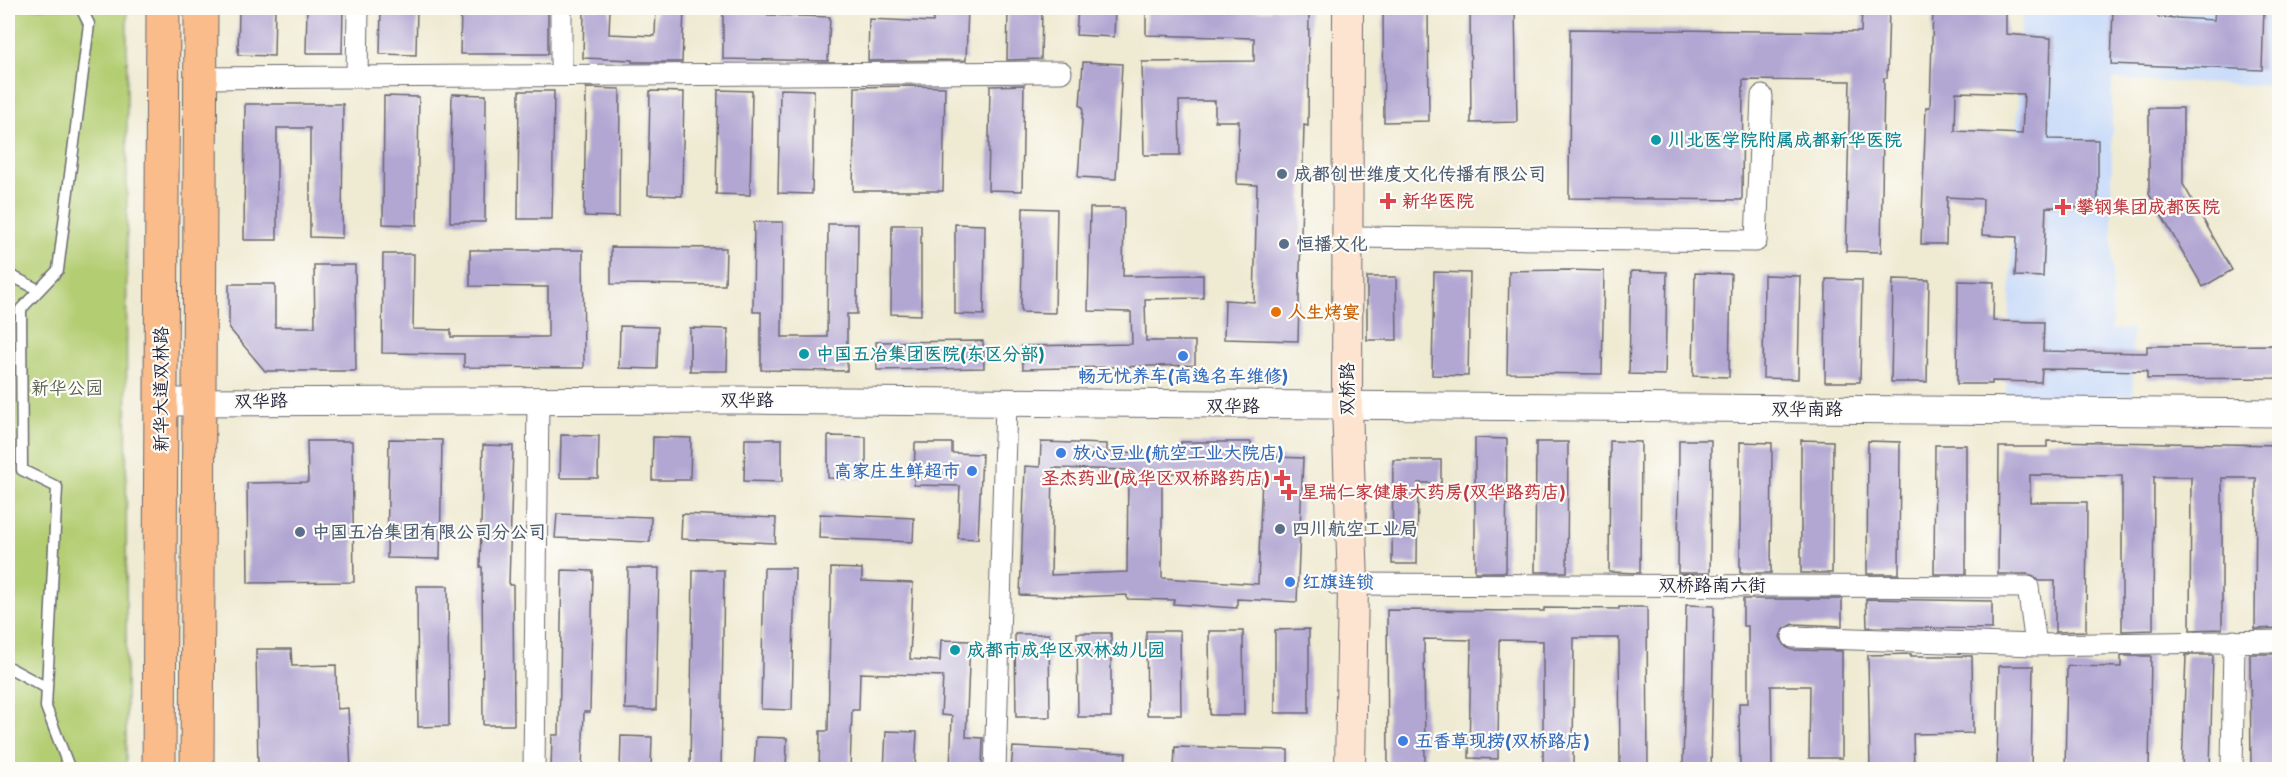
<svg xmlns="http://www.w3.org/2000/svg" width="2287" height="777" font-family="'Balsamiq Sans','LXGW WenKai TC',sans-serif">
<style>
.built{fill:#cadcf9}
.green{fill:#b3cd72;stroke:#6a7856;stroke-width:1.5}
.building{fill:#b2a7d3;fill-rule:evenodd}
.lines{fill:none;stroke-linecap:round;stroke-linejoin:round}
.service-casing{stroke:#6a6870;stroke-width:13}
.minor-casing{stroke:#6a6870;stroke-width:23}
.tertiary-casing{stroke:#6a6870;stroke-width:29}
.secondary-casing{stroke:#6a6870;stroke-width:32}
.primary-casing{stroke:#6a6870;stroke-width:35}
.service{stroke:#fff;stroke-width:10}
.minor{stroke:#fff;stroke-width:21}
.tertiary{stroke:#fff;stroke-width:27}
.secondary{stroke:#fde4d0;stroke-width:30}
.primary{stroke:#f9bc8a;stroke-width:33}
.culture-dot{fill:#0f9aa8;stroke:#fdfcf7;stroke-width:2}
.service-dot{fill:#5c6f8a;stroke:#fdfcf7;stroke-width:2}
.health-dot{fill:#e0444e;stroke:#fdfcf7;stroke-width:2}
.food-dot{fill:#e8710a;stroke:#fdfcf7;stroke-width:2}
.shop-dot{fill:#3f7fe0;stroke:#fdfcf7;stroke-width:2}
.labels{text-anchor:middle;stroke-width:4.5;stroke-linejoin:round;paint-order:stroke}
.culture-label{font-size:18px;font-weight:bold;fill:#0d838f;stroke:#fdfcf7;text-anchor:start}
.service-label{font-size:18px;font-weight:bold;fill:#4e5e75;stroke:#fdfcf7;text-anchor:start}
.health-label{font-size:18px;font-weight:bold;fill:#be3a42;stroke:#fdfcf7;text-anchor:start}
.food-label{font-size:18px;font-weight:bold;fill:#c56008;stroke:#fdfcf7;text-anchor:start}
.shop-label{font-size:18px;font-weight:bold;fill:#366cbe;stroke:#fdfcf7;text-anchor:start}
.park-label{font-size:18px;fill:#555e4e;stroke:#fdfcf7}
.street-label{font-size:18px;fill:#22223b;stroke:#fdfcf7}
</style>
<rect width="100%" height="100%" fill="#fdfcf7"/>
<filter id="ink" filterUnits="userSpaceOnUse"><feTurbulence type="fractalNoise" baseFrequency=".0167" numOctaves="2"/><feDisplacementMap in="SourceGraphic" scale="12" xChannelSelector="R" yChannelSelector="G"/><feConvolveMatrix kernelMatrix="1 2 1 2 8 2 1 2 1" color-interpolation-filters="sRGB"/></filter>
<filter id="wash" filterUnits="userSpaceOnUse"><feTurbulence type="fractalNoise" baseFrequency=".008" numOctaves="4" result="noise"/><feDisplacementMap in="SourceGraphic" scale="24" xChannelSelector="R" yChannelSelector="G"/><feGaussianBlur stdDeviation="1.35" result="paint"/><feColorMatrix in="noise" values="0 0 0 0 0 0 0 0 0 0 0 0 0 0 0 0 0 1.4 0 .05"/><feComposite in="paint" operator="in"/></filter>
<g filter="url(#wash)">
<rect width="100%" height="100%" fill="#efead2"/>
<path class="built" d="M2022,8h257l-2,78 -165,-6v250l20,-1 1,66 -127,1z"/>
<path class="green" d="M8,8h119l-1,761h-118z"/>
<g id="blocks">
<path class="building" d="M239,8h36l-1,48 -36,-1z
M307,8h36l-1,45h-36z
M381,8h36l-1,47 -36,-1z
M461,8h87v46h-88z
M584,8h26l-1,26 46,2 1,-28h28l-2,54h-50v-2l-49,-2z
M723,8h44v7l63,2 -2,44 -105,-2z
M934,8h34l-2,52 -98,1 1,-42 64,3z
M1008,8h34l-1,51 -34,1z
M1078,8h37l-1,29 -38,-2z
M1146,8l125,3v-3h38l-1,118 -4,-1 -6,216 -74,-2 1,-39 29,2 3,-117 -20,-1 2,-63h-24v-20h-36l1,54h-36l-2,-93 112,-1v-23l-108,-3z
M1383,8h45l1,113 -45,1z
M1470,8h45l2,114 -46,1z
M1862,8h27l-2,70h-3l-3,174 -35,-1 4,-170 -107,-1 -1,120 -173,-2 1,-169 291,3z
M1933,8h73v26l45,4 -3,101 50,1v68l-52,-1 -3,70 -28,-1 2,-39 -35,-2 1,-36 -36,-2 -1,47h-25l5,-137h4zM1956,92l68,2 -2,40 -67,-3z
M2113,8h45v9l56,3 1,-12h49l-2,62 -151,-6z
M1083,62l39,2 -6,115 -38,-2 5,-70 -3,-1z
M1024,85l-2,106 -34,-1 2,-104z
M911,86l34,1 -2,104h-90l2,-104z
M586,88l34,1 -1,128 -35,-1z
M780,89l34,1 -2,104 -34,-1z
M718,90l34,1 -2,104 -34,-1z
M519,91h35l-2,128h-34z
M650,91l34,1 -2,104 -34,-1z
M452,94l34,1 -1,127h-35z
M384,96l35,1 -2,128 -34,-1z
M245,104h98l-1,134 -32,-1v-109h-33v112h-33z
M2149,108h34v76l49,86 -29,17 -54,-93z
M1023,208l34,1 -2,104 -34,-1z
M1090,208h34l-1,68 80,-1v23l-58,1 1,42h49v24l-172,4 -1,-23 110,-2 -1,-32 -43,-1z
M754,222h29l-1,115h45l1,-113h30l-1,90h-10v57l-86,-1v-58h-8z
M955,224l30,1 -1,90 -29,-1z
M892,225h29v90l-30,-1z
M611,247l115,1 -1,37 -114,-1z
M470,250h113l1,118 -120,-1v-13l-82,-1 1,-99h31l-1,75 38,1v7h97v-50l-78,-1z
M314,265h41l1,106h-91l-36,-43v-44h46v43h40z
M1568,270l36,1 -2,103 -95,-1 2,-102z
M1631,271l36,1 -2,103 -36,-1z
M1434,272l36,1 -2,103 -36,-1z
M1695,273l36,1 -2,103 -36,-1z
M1764,275l36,1 -2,103 -35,-1z
M1367,277h29l1,63h-30z
M1826,279l36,1 -2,102h-35z
M1893,279l36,1 -2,102h-36z
M1958,281l36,1 -1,39 51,1 -1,29 104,2v-7l133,-1v33l-133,1v-8l-105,-2 -1,13 -49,-1v3h-35z
M620,326l38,1 -1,42 -38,-1z
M690,328l38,1 -1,42h-37z
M983,341l1,27 -107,2 -1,-28z
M561,435l38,1 -1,42h-38z
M828,436l38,1v42l-38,-1z
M653,437l38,1 -1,42h-38z
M1475,438l32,1 -1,133h-31z
M389,439l53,1 -2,119 -53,-1z
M745,439h37v43l-38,-1z
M1679,440h32l-1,133h-32z
M1801,440l32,1 -1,132h-31z
M307,441h45l2,141 -106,1 -1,-100 61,-1z
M1610,441l31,1 -1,131 -31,-1z
M1868,441l32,1 -1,132h-32z
M2047,441l233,4v183l-25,1 1,-151h-34v151l-32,1 1,-153h-37l-1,153 -31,1v-155l-92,-1v27h57l-1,129 -31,1v-51h-16l-5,-5 -6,-2h-30l1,-127h48z
M1041,442l66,2v8l74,1v-11h70v14l52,2 -6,144 -60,-3v9l-64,-4 1,-4 -47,-1v-4l-52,2 -55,-2 5,-129 15,1zM1053,468l75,2 -1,102 -76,3zM1162,473l100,1 -4,110 -96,-6z
M1536,442h32l-1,130h-32z
M1740,442l32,1 -1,130h-31z
M915,443h37v10l30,1 -4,85 -20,-1 2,-52 -46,-1z
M483,445l30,1 -4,139h4l1,140h-31l-1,-158h-2z
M1935,445h31v129h-32z
M1393,460h48v23h-23l-1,81h-25z
M557,514l94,3 -1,25 -95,-4z
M682,514l94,4 -1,25 -94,-4z
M820,514l94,4 -1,24 -94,-4z
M628,568h31l-3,142 -31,-1z
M764,568h31l-3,142 -31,-1z
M831,568l31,1v12l51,2 -3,76 30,2 1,-21 29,1 -4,96 17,1 -1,32h-32l2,-54 -11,-1 2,-39 -83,-3 -1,37h-7l-2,60h-31l1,-39h8z
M562,570l31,1 -3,141h-6l-2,58h-31l1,-35h7z
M693,570h31l-3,200h-31z
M417,586h31l1,140 -31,1z
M1743,599h99v27l-49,-2 -10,6 -3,7 6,10 6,3 50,1v107h-33l1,-72h-39l1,84h-32l-1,-67h9v-77h-5z
M1866,599l126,2v28l-125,-2z
M1686,605l28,1 -3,164h-28z
M1619,607h28l1,163h-28l-1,-132h-45l-1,126h-30v-123l-44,-1 -1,119 -29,-1 2,-118 -47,-1 1,127h-37l-1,-156 157,1v-3l75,1z
M1309,629v84h-34v-83z
M1146,631h34l1,84h-34z
M1209,631h34l1,84h-34z
M1077,633h34v84h-33z
M1015,634h34l1,83h-34z
M256,649h35l1,17 44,-1 1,44 11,-1 3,62h-93z
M1911,654v2h61l1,77 -60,1 1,36h-44l-2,-115z
M2250,654h30v116h-29z
M2186,655h27l-3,115h-28z
M2121,656h30l-2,114h-84l2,-104 54,1z
M1999,666h34l-2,104h-34z
M886,731l31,1 -2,38h-31z
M621,736l31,1 -1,33h-31z
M756,737l31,1 -1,32h-32z
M1013,747l113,6 -1,17h-114z
M1175,747l113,3v20h-114z"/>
</g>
</g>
<g filter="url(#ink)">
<use href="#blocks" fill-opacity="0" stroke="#6a6870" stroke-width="1.5"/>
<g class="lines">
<defs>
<path id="service" d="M8,274l31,16
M8,667l39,21
M70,770l-24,-63 11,-220 -35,-17 -1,-161 37,-39 31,-246 -8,-16"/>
<path id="minor" d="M561,75v-67
M357,77l1,-69
M200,78l861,-6
M1347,237l409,4 6,-145
M1336,584l692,3 8,58
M1793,637l243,8 244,-4
M534,770l4,-370
M995,770l11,-366
M2232,770l2,-129"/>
<path id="tertiary" d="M161,402l573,-2 1546,13"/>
<path id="secondary" d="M1348,8l-1,398 6,178 -3,186"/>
<path id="primary" d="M159,770l4,-762
M197,770l4,-762"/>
</defs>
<use href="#service" class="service-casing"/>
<use href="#minor" class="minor-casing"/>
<use href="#tertiary" class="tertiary-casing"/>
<use href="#secondary" class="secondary-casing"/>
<use href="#primary" class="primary-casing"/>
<use href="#service" class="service"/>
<use href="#minor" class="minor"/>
<use href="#tertiary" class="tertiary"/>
<use href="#secondary" class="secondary"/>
<use href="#primary" class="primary"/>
</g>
</g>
<g class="culture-dot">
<circle cx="1656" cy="140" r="6"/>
<circle cx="804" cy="354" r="6"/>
<circle cx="955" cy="650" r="6"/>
</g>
<g class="service-dot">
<circle cx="1282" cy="174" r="6"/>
<circle cx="1284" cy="244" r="6"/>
<circle cx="1280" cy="529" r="6"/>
<circle cx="300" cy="532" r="6"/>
</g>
<g class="health-dot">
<path d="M1385 192h6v6h6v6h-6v6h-6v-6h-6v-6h6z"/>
<path d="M2060 198h6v6h6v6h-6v6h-6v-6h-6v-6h6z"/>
<path d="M1279 469h6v6h6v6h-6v6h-6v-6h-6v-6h6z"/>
<path d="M1286 483h6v6h6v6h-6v6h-6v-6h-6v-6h6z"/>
</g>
<circle class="food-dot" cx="1276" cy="312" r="6"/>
<g class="shop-dot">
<circle cx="1183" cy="356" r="6"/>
<circle cx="1061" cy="453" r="6"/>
<circle cx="972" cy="471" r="6"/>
<circle cx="1290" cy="582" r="6"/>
<circle cx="1403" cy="741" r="6"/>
</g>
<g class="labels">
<g class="culture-label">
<text x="1668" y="146">川北医学院附属成都新华医院</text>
<text x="816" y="360">中国五冶集团医院(东区分部)</text>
<text x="967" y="656">成都市成华区双林幼儿园</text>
</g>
<g class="service-label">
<text x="1294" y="180">成都创世维度文化传播有限公司</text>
<text x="1296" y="250">恒播文化</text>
<text x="1292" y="535">四川航空工业局</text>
<text x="312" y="538">中国五冶集团有限公司分公司</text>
</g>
<g class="health-label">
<text x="1402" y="207">新华医院</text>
<text x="2076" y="213">攀钢集团成都医院</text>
<text x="1270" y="484" text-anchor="end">圣杰药业(成华区双桥路药店)</text>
<text x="1301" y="498">星瑞仁家健康大药房(双华路药店)</text>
</g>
<g class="food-label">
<text x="1288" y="318">人生烤宴</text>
</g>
<g class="shop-label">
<text x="1183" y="382" text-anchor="middle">畅无忧养车(高逸名车维修)</text>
<text x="1073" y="459">放心豆业(航空工业大院店)</text>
<text x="960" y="477" text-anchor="end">高家庄生鲜超市</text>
<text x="1302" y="588">红旗连锁</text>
<text x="1415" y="747">五香草现捞(双桥路店)</text>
</g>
<g class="park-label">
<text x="67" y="394">新华公园</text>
</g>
<g class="street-label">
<text transform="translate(161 389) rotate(-90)" y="6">新华大道双林路</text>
<text transform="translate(1347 389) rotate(-90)" y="6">双桥路</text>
<text x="747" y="406">双华路</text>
<text transform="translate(261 401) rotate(-1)" y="6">双华路</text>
<text x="1233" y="412">双华路</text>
<text x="1807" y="415">双华南路</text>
<text x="1712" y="591">双桥路南六街</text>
</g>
</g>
<rect width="2287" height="777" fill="none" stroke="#fdfcf7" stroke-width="30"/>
</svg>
